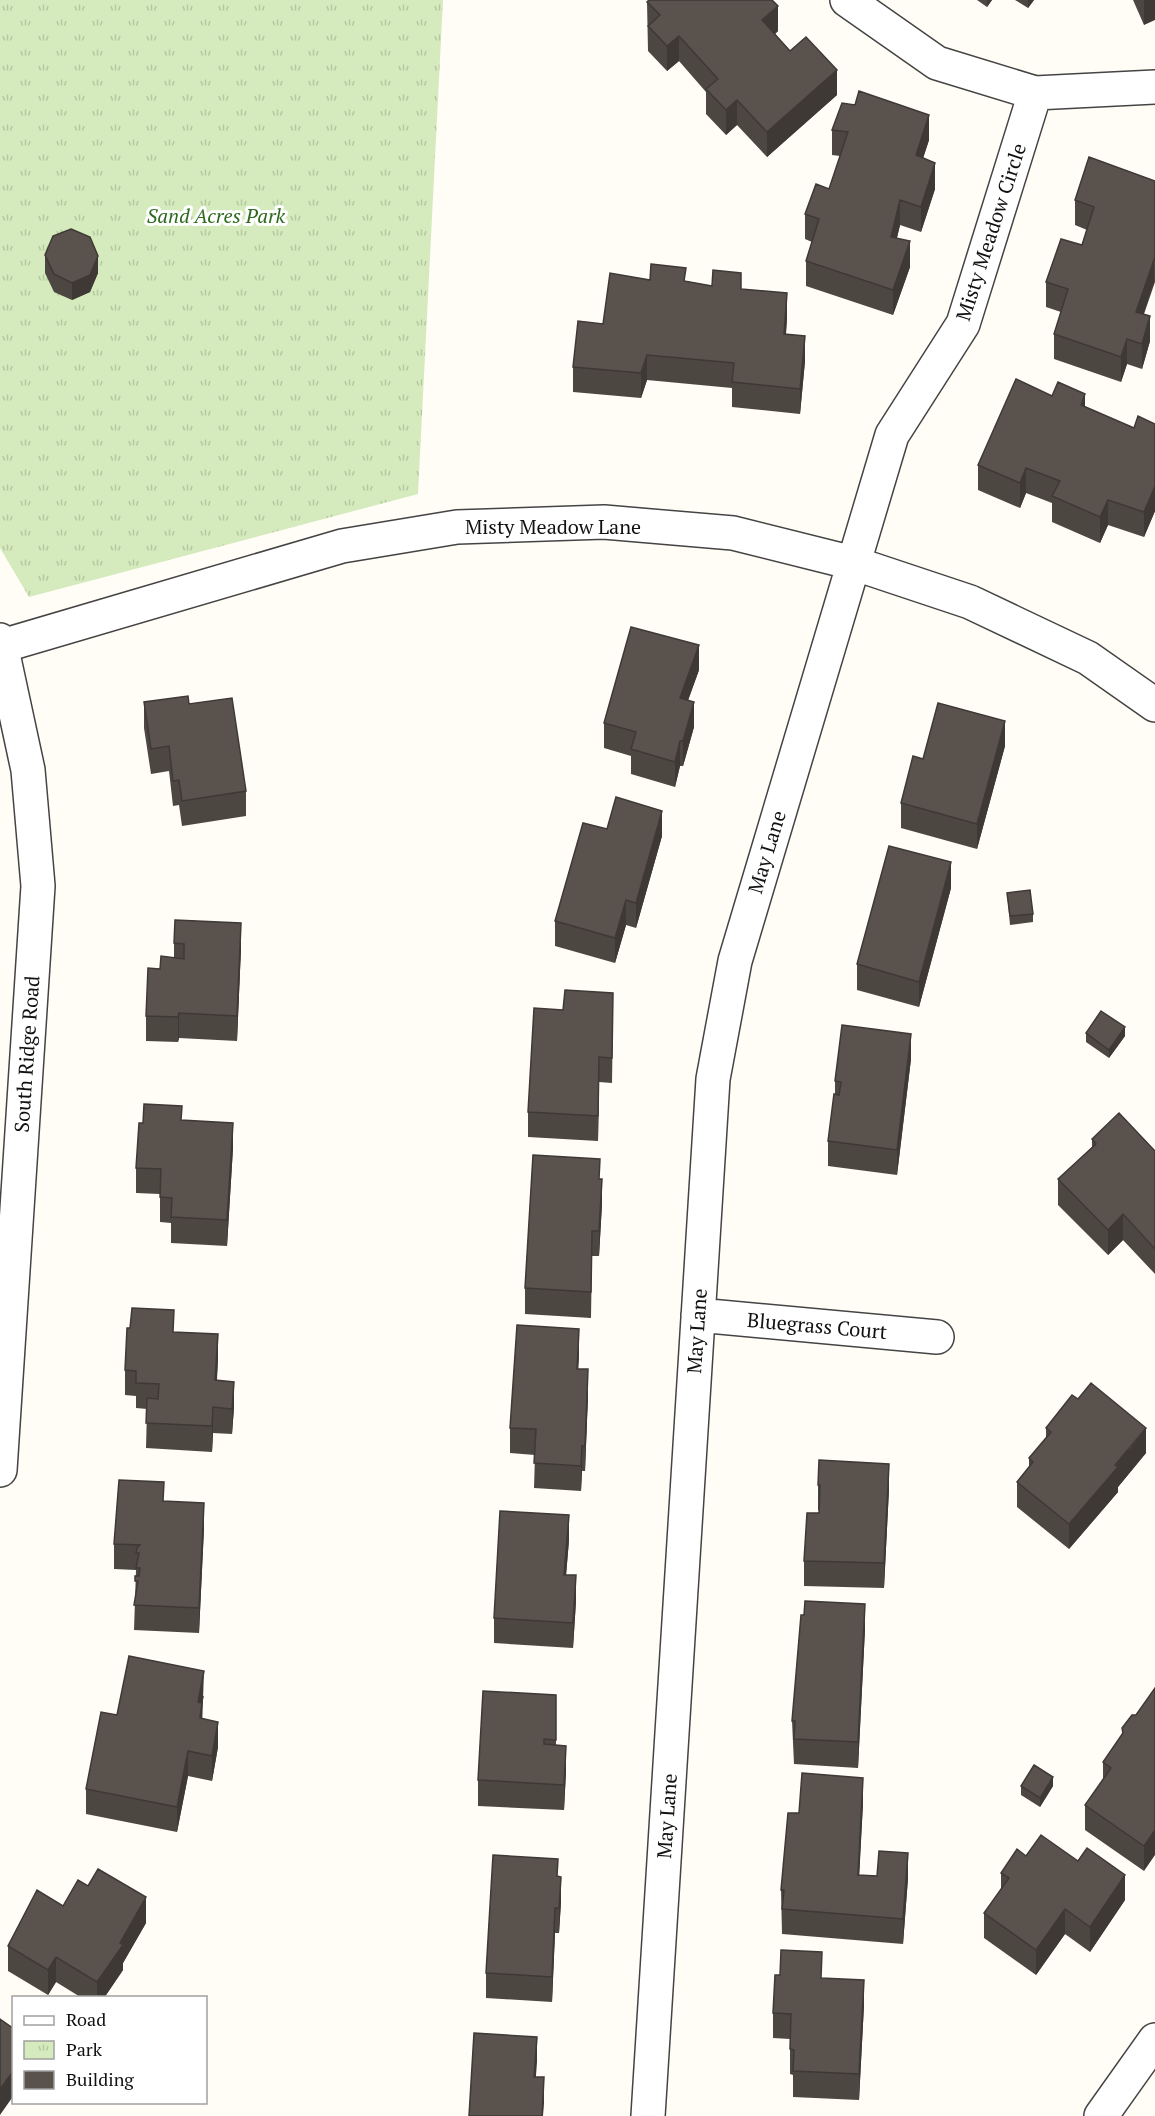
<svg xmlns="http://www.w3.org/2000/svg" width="1155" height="2116" font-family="'PT Serif',serif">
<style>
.park{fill:url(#park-tufts)}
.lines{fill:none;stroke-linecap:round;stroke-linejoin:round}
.minor-casing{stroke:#444;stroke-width:36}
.minor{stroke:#fff;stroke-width:33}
.wall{fill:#4d4742}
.shaded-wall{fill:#3f3936}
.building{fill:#5a524d;stroke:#3f3936;stroke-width:1.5}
.labels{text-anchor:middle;stroke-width:6;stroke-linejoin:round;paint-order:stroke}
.park-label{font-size:20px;font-style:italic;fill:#2f6b1f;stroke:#fff}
.street-label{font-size:20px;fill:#111;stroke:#fff}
</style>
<defs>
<pattern id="park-tufts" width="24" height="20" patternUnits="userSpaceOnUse" patternTransform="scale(1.5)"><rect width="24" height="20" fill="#d5ebbd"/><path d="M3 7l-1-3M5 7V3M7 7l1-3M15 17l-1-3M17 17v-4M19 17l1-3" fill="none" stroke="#b6c8a1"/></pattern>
</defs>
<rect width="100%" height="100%" fill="#fffdf5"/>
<path class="park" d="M0,0h443l-25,494 -389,103 -29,-49z"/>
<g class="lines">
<defs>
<path id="minor" d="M847,0l90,63 98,30 120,-6
M0,640l28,130 10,116 -38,584
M2,646l340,-100 115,-19 147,-5 129,11 120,30 117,39 118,56 67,47
M698,1315l239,22
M648,2116l65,-1037 22,-118 157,-526 71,-111 72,-231
M1101,2116l54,-76"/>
</defs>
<use href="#minor" class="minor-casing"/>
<use href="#minor" class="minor"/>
</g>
<path class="wall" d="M977,0h15l-5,7z
M1015,0h19l-6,8z
M1133,0h22l-11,25z
M647,2l131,29 -3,3 15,17 47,44 -70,62 -30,-32 -11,10 -20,-21v-22l-27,-31 -12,10 -19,-20z
M832,130l97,10 -6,18 12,31 -14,43 -21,-7 -3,13 13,29 -17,48 -87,-29v-25l6,-19 -7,-3v-25l24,-25 11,-33 -8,-1z
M1155,181v101l-11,32 6,27 -8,28 -15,-5 -6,18 -67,-23v-25l7,-22 -15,-5v-25l36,-37 5,-15 -12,-5v-25z
M45,255l53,18 -8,19 -18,8 -18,-8 -9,-19z
M650,280l36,1 26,5 29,3 46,29 -1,16 19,27 -5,53 -68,-7v-19l-85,-8 -6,18 -68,-6v-25l30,-43z
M1052,396l33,11 49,21 21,-4v87l-11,26 -36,-12 -8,18 -48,-21v-19l-26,-10 -6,15 -42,-18v-25z
M699,670l-11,30 6,27 -11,39h-3l-5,21 -44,-13v-18l-27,-8v-25z
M144,702l45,2 57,87v25l-64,10 -3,-21 -6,1 -4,-35 -18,3 -7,-46z
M1005,746l-28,103 -76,-21v-25l22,-44z
M607,829l55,7 -26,92 -10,-3 -11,38 -60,-17v-25z
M951,888l-32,119 -62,-17v-26z
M1007,893l26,21v8l-23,3z
M174,943l67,5 -4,93 -58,-3 -1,4 -32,-1v-25l14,-47 14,-11z
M613,1018l-1,65 -13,-1 -1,59 -70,-4v-25z
M1086,1033l39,3 -16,22 -23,-16z
M911,1059l-14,116 -69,-9v-25l7,-47v-13z
M182,1120l51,28 -6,98 -56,-3v-20l-11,-1v-28l-24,-1v-25l7,-45z
M1092,1139l63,12v123l-32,-34 -15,15 -50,-50v-26l34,-32z
M600,1179l2,25 -3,52h-7l-1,62 -66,-4v-26z
M174,1332l44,27 -1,21 17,27 -2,27 -19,-1 -1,19 -66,-4 1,-39 -11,-1v-12l-11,-1v-25z
M579,1355l-1,14 10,26 -3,76h-3l-1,20 -47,-3 1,-33 -25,-2v-25z
M1046,1428l100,25 -28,34v5l-49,57 -52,-42v-25l12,-15v-9l17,-20z
M818,1485l71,4 -5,99 -80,-2v-25l15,-48v-3h-1z
M164,1501l40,27 -5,105 -65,-3 2,-60 -22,-1v-25z
M569,1540l-3,35 10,26 -3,47 -79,-5v-25z
M865,1629l-7,139 -64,-4 -2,-43z
M1155,1688l-11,183 -59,-41v-25l18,-26v-17l19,-27v-7l14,-13z
M556,1695v50l10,26 -2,39 -86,-4v-26z
M204,1696l-2,8v14l16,29 -6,34 -24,-5 -11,56 -91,-18v-25l31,-74z
M1021,1786h32l-13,21 -19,-12z
M863,1803l-4,72 49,3 -5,66 -121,-10 -1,-44 18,-77z
M1026,1856l52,5 47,39 -35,52 -25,-18 -29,41 -52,-37v-25l17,-23v-17z
M558,1876l3,26 -2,31h-4l-3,69 -66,-4v-25z
M63,1906l83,17 -23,40v7l-19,28h-22l-26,-16 -8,13 -40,-24v-25z
M822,1978l42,27 -5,95 -66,-3v-22l-3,-1v-35l-17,-1v-25z"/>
<path class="shaded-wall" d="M987,0h5l-5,7z
M1028,0h6l-6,8z
M1144,0h11v20l-11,5z
M778,6v25l-16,15v-26z
M679,36v25l-12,10v-25z
M837,70v25l-70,62v-25z
M737,100v25l-11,10v-25z
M929,115v25l-13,40v-25z
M935,163v26l-14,43v-25z
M900,200v25l-9,37v-25z
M910,241v26l-17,48v-25z
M98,256v17l-8,19 -18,8v-17z
M1154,257v25l-18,55v-25z
M787,293v25l-3,41v-25z
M1150,316v25l-8,28v-25z
M805,336v25l-5,53v-25z
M1127,339v25l-6,18v-25z
M647,355v25l-6,18v-25z
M1085,394v25l-4,-14z
M1026,468v25l-6,15v-25z
M1155,486v25l-11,26v-25z
M1108,500v25l-8,18v-26z
M699,645v25l-19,53v-25z
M694,702v25l-11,39v-25z
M1005,721v25l-28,103v-25z
M680,741v25l-5,21v-25z
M662,811v25l-26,92v-25z
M951,862v26l-32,119v-25z
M626,900v25l-11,38v-25z
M241,923v25l-4,93v-25z
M179,1013v25l-1,4v-25z
M1125,1027v9l-16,22v-8z
M911,1034v25l-14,116v-25z
M599,1057v25l-1,59v-25z
M233,1123v25l-6,98v-26z
M602,1179v25l-3,52v-25z
M1123,1214v26l-15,15v-25z
M579,1329v26l-2,39v-25z
M218,1334v25l-3,47v-26z
M588,1369v26l-3,76v-25z
M234,1382v25l-2,27v-25z
M213,1407v26l-1,19v-26z
M1146,1428v25l-28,34v5l-49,57v-25z
M582,1446v25l-1,20v-25z
M889,1464v25l-5,99v-25z
M204,1503v25l-5,105v-25z
M569,1515v25l-5,60v-25z
M576,1575v26l-3,47v-25z
M865,1604v25l-7,139v-26z
M204,1671l-2,57 -2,15 -2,-41z
M218,1722v25l-6,34v-25z
M566,1746v25l-2,39v-25z
M188,1751v25l-11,56v-25z
M1053,1777v9l-13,21v-9z
M863,1778v25l-5,97v-25z
M1155,1830v25l-11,16v-25z
M908,1853v25l-5,66v-25z
M1125,1875v25l-35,52v-25z
M561,1877v25l-2,31v-25z
M146,1897v26l-23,40v7l-19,28h-7v-16z
M555,1908v25l-3,69v-25z
M1065,1909v25l-29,41v-25z
M56,1957v25l-8,13v-25z
M864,1980v25l-5,95v-26z
M537,2037v25l-3,40v-25z
M14,2070v25l-14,20v-26z
M544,2077v26l-1,13h-1z"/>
<path class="building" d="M649,0h123l6,6 -16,14 28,31 16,-14 31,33 -70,62 -30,-32 -11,10 -20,-21 12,-10 -39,-43 -12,10 -19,-20 12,-11 -13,-13z
M859,91l70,24 -13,40 19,8 -14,44 -21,-7 -9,37 19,4 -17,49 -87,-29 13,-42 -14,-5 11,-30 13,5 19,-57 -16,-2 10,-27 13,2z
M1089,157l66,24v76l-19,55 14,4 -8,28 -15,-5 -6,18 -67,-23 14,-45 -22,-7 15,-43 21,6 12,-38 -19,-7z
M71,229l19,8 8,19 -8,19 -18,8 -18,-9 -9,-19 8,-19z
M651,264l35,4 -2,13 28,5 1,-16 28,3v16l46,4 -3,41 21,2 -5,53 -68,-7 2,-19 -87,-8 -6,18 -68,-6 5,-46 25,3 7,-51 40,7z
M1016,379l36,17 6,-14 27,12 -4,11 53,23 4,-12 17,8v62l-11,26 -36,-12 -8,17 -48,-21 8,-15 -34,-13 -6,15 -42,-18z
M631,627l68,18 -19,53 14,4 -11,39h-3l-5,21 -44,-13 5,-17 -32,-9z
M188,696l1,8 43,-6 14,93 -64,10 -3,-21 -6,1 -4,-35 -18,3 -7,-47z
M938,703l67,18 -28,103 -76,-21 12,-47 10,3z
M616,797l46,14 -26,92 -10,-3 -11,38 -60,-17 28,-98 24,6z
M889,846l62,16 -32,120 -62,-18z
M1030,890l3,24 -23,2 -3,-23z
M175,920l66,3 -4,93 -58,-3 -1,4 -32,-1 2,-48 12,1 1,-13 23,3v-15l-10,-1z
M565,990l48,3 -1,65 -13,-1 -1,59 -70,-4 6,-104 29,2z
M1101,1011l24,16 -16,23 -23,-17z
M842,1025l69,9 -14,116 -69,-9 6,-47 5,1 2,-13 -6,-1z
M144,1104l38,2 -1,14 52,3 -6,97 -56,-3 1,-19 -12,-1 1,-28 -25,-1 3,-45h4z
M1119,1113l36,38v98l-32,-35 -15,16 -50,-51 38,-35 -4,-5z
M533,1155l67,4 -1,20h3l-3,52h-7l-1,61 -66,-4z
M132,1308l42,2 -1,22 45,2 -3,46 19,2 -2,27 -19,-2 -1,19 -66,-3 1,-25 11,1 1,-15 -23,-1v-12l-11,-1 2,-42h3z
M517,1325l62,4 -2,40h11l-3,77h-3l-1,20 -47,-3 2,-34 -26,-1z
M1091,1383l55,45 -31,37 3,2 -49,57 -52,-42 16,-20 -4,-4 22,-26 -5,-4 26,-33 6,4z
M819,1460l70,4 -5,99 -80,-2 3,-48h12l1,-28h-2z
M119,1480l45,2 -1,19 41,2 -5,105 -65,-3 4,-24h-3v-5h4l1,-8h-4l3,-15h-3l1,-5 3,-3 -26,-1z
M500,1511l69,4 -5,60h12l-3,48 -79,-5z
M805,1601l60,3 -7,138 -64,-3 1,-18h-3l9,-106h3z
M129,1656l75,15 -6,31 4,1 -2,15 18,4 -6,34 -24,-5 -11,56 -91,-18 15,-77 16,3z
M1155,1688v142l-11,16 -59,-41 26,-37 -8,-6 20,-29 -1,-5 10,-13h4z
M483,1691l73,4v45l-12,-1v5l22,2 -2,39 -86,-5z
M1034,1765l19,12 -13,21 -19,-12z
M802,1773l61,5 -5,97 19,1 2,-25 29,2 -5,66 -121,-10 2,-19h-3l7,-77h11z
M1041,1835l37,26 9,-13 38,27 -35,52 -25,-18 -29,41 -52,-37 25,-35 -8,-5 16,-24 9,7z
M493,1855l65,4 -1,17 4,1 -2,31h-4l-3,69 -66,-4z
M98,1869l48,28 -26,46 3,2 -26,37 -41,-25 -8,13 -40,-24 29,-56 26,16 15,-26 10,6z
M781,1950l41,2 -1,26 43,2 -5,94 -66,-3 1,-21 -4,-1 1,-35 -18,-1 2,-38h5z
M0,2019l14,10v41l-14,19z
M474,2033l63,4 -3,40h10l-2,39h-73z"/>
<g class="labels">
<g class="park-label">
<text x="216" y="223">Sand Acres Park</text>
</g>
<g class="street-label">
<text transform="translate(991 232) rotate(-72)" y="7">Misty Meadow Circle</text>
<text x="553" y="534">Misty Meadow Lane</text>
<text transform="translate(767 852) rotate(-73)" y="7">May Lane</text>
<text transform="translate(27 1054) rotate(-86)" y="7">South Ridge Road</text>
<text transform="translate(817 1326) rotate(5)" y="7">Bluegrass Court</text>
<text transform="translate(697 1331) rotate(-86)" y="7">May Lane</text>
<text transform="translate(667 1816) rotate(-86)" y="7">May Lane</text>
</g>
</g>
<rect x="12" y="1996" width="195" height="108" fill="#ffffff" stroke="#a0a0a0" stroke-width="1.5"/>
<rect x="24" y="2016" width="30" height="9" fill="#ffffff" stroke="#a0a0a0" stroke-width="1.5"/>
<text x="66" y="2026" font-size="18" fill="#111111">Road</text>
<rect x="24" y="2041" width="30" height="18" fill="url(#park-tufts)" stroke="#a0a0a0" stroke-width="1.5"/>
<text x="66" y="2056" font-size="18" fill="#111111">Park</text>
<rect x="24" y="2071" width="30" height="18" fill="#5a524d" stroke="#a0a0a0" stroke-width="1.5"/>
<text x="66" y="2086" font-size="18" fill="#111111">Building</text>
</svg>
